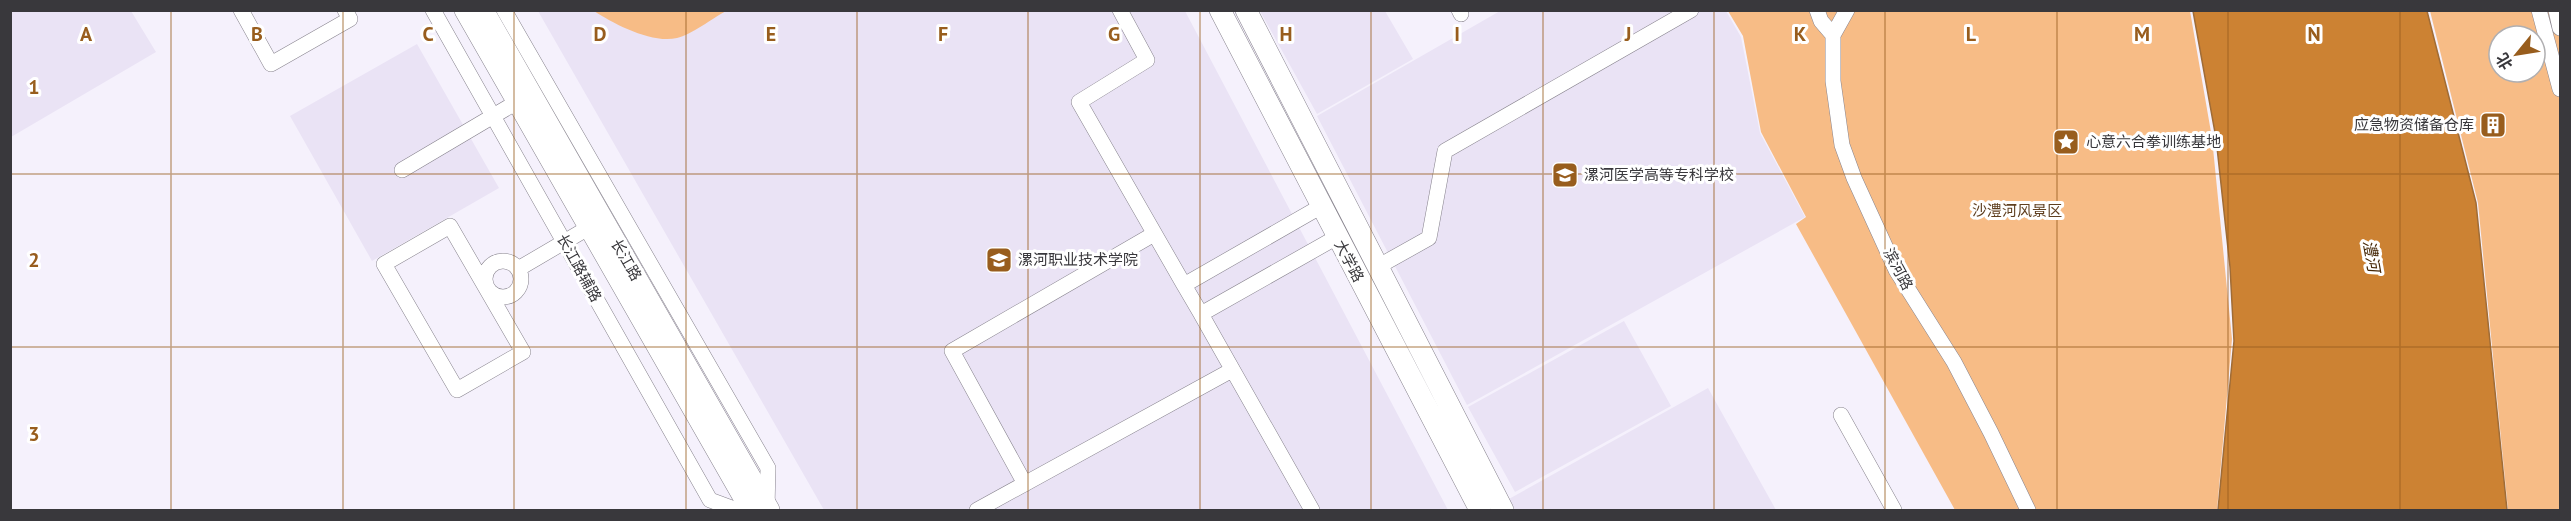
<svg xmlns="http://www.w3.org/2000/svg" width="2571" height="521" font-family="'PT Sans','Noto Sans SC',sans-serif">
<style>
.built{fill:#eae3f5}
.green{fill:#f7bc86;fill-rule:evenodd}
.water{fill:#cc8233;stroke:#a06c36;stroke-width:1.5}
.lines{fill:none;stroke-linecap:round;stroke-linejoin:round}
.street-casing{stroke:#87838d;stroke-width:16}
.secondary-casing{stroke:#87838d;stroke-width:22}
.street{stroke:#fff;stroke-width:15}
.secondary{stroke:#fff;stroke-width:21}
.grid{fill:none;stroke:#985d1d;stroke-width:1.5;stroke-opacity:0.55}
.labels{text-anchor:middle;stroke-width:6;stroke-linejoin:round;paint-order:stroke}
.poi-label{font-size:15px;fill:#39383c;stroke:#fff;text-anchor:start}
.park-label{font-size:15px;fill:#5f3f20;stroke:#fff}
.street-label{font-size:15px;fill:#39383c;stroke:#fff}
.water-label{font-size:16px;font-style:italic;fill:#442605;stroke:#fff}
.grid-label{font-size:20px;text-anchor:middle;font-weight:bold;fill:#985d1d;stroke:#fff;stroke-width:6;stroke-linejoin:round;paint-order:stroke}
</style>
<rect width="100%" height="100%" fill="#f5f1fc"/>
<path class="built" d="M11,10l120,1 25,41 -145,85z
M538,11h647l263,499h-624z
M1260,11h125l28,48 -96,55z
M1500,11h226l15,26 19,96 45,84 -338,188 -150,-289z
M417,44l82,144 -127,73 -82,-145z
M1624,321l47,85 -156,86 -47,-85z
M1708,388l68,122h-287z"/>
<path class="green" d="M594,11h132c-13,7 -35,24 -49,27 -25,6 -63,-14 -83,-27z
M1728,11h462l22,127 20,201 -15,171h-262l-159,-286 10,-7 -45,-85 -18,-96z
M2430,11h130v499h-52l-30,-307zM2499,36h36v36h-36z"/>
<path class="water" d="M2193,11h234l49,192 31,307h-289l16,-169 -4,-74 -14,-129z"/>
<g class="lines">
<defs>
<path id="street" d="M241,10l30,54 79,-45 -5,-9
M433,10l277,490 27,10
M504,10l264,458 -1,40
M1120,10l27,50 -68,42 105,183 136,-78
M1459,10l2,4
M1817,10l4,11 12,14
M1847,10l-14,25v46l9,64 12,33 42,92 58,92 37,71 37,77
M2539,10l21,79
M2556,10l4,18
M402,170l115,-68
M450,226l73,126 -66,38 -73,-126z
M485 279a18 18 0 1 1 36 0a18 18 0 1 1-36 0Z
M1379,266l50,-28 16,-87 246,-141
M518,269l70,-41
M1184,285l17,29
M1841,415l53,95
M1025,484l-73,-133 202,-117
M977,510l255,-140
M1312,510l-111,-196 136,-77"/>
<path id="secondary" d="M465,10l286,500
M483,10l286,500
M1220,10l260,500
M1246,10l257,500"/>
</defs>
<use href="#street" class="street-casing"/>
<use href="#secondary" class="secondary-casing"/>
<use href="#street" class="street"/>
<use href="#secondary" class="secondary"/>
</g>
<path class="grid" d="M171,10v500M343,10v500M514,10v500M686,10v500M857,10v500M1028,10v500M1200,10v500M1371,10v500M1543,10v500M1714,10v500M1885,10v500M2057,10v500M2228,10v500M2400,10v500M10,174h2550M10,347h2550"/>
<defs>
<symbol id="building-square" viewBox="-11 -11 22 22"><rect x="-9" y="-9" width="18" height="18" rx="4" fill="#985d1d" stroke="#fff"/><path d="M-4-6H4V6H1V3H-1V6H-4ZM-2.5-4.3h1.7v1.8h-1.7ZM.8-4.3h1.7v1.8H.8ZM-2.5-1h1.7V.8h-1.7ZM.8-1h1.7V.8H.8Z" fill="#fff"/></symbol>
<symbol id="sight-square" viewBox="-11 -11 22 22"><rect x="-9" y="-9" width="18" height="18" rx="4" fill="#985d1d" stroke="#fff"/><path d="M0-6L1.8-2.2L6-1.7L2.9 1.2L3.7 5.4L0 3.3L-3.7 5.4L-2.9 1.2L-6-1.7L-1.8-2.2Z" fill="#fff"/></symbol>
<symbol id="university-square" viewBox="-11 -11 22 22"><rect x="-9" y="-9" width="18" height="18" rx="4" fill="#985d1d" stroke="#fff"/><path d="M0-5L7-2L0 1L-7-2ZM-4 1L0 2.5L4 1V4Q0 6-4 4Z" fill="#fff"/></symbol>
</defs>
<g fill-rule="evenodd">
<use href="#building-square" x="2478" y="110" width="30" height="30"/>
<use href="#sight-square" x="2051" y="127" width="30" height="30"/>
<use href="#university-square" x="1550" y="160" width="30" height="30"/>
<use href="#university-square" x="984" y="245" width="30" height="30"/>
</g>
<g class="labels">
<g class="poi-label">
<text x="2474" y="130" text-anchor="end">应急物资储备仓库</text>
<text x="2086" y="147">心意六合拳训练基地</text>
<text x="1584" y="180">漯河医学高等专科学校</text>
<text x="1018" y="265">漯河职业技术学院</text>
</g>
<g class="park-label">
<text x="2017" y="216">沙澧河风景区</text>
</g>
<g class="street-label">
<text transform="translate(626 260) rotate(60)" y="5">长江路</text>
<text transform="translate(1349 261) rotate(62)" y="5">大学路</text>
<text transform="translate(579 268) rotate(61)" y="5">长江路辅路</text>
<text transform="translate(1898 269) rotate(62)" y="5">滨河路</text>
</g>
<g class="water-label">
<text transform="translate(2372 256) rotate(80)" y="6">澧河</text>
</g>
</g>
<g class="grid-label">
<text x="86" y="41">A</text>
<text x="257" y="41">B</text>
<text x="428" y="41">C</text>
<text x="600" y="41">D</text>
<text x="771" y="41">E</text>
<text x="943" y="41">F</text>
<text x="1114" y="41">G</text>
<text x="1286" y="41">H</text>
<text x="1457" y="41">I</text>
<text x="1628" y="41">J</text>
<text x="1800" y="41">K</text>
<text x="1971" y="41">L</text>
<text x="2142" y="41">M</text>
<text x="2314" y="41">N</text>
<text x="34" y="94">1</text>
<text x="34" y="267">2</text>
<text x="34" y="441">3</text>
</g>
<rect width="2571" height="521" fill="none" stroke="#39383c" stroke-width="24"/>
<g transform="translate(2517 54) rotate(240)"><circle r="28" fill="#ffffff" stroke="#b0afb1" stroke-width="1.5"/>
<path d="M0-4.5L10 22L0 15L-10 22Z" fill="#985d1d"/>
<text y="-9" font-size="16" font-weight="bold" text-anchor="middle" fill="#39383c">北</text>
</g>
</svg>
